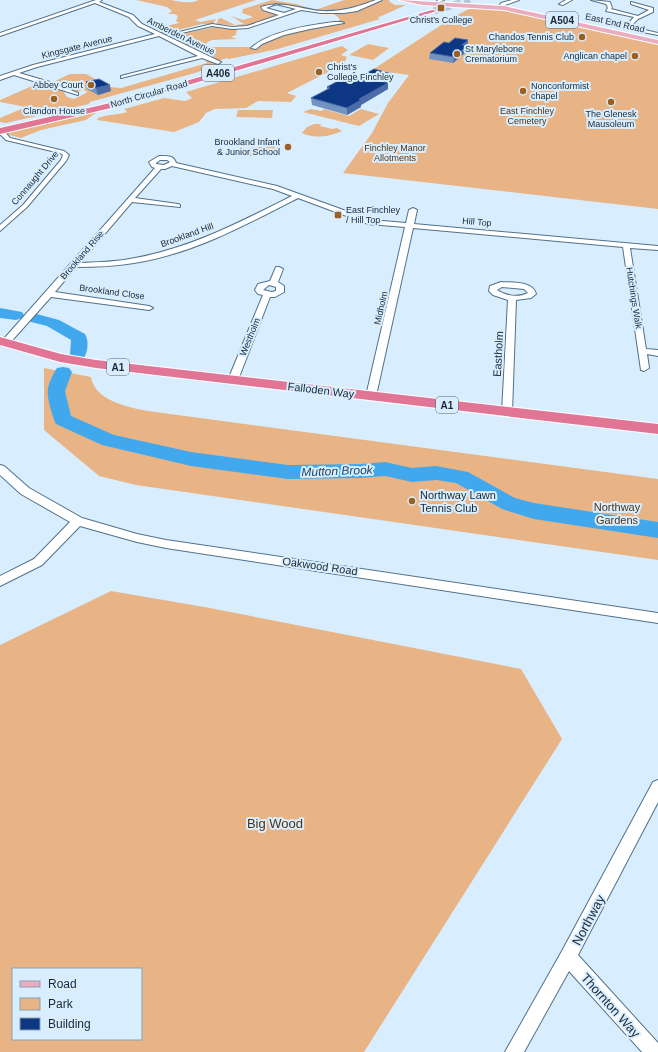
<svg xmlns="http://www.w3.org/2000/svg" width="658" height="1052" font-family="Arial,sans-serif">
<style>
.green{fill:#e8b486;fill-rule:evenodd}
.lines{fill:none;stroke-linecap:round;stroke-linejoin:round}
.river{fill:#41a8ed;fill-rule:evenodd}
.highway-tunnel{stroke:#b2c6d6;stroke-width:7;stroke-dasharray:7 3.5;stroke-linecap:butt}
.minor-casing{stroke:#51718a;stroke-width:2}
.major-casing{stroke:#fff;stroke-width:2}
.highway-casing{stroke:#fff;stroke-width:2}
.minor{fill:#fff;fill-rule:evenodd}
.major{fill:#ecacc0;fill-rule:evenodd}
.highway{fill:#e07596;fill-rule:evenodd}
.wall{fill:#7292c1}
.shaded-wall{fill:#4a6da8}
.building{fill:#0d3683;stroke:#4a6da8}
.poi-dot{fill:#9c5f22;stroke:#d8eeff;stroke-width:1.5}
.labels{text-anchor:middle;stroke-width:4;stroke-linejoin:round;paint-order:stroke}
.far-poi-label{font-size:9px;fill:#1a2832;stroke:#d8eeff;text-anchor:end}
.far-street-label{font-size:9px;fill:#1a2832;stroke:#d8eeff}
.far-park-label{font-size:9px;fill:#523110;stroke:#d8eeff}
.shield{fill:#d8eeff;stroke:#536370;stroke-width:1}
.shield-label{font-size:10px;font-weight:bold;fill:#1a2832}
.street-label{font-size:11px;fill:#1a2832;stroke:#d8eeff}
.poi-label{font-size:11px;fill:#1a2832;stroke:#d8eeff;text-anchor:start}
.park-label{font-size:11px;fill:#523110;stroke:#d8eeff}
.water-label{font-size:12px;font-style:italic;fill:#1d4662;stroke:#d8eeff}
.near-park-label{font-size:13px;fill:#523110;stroke:#d8eeff}
.near-street-label{font-size:13px;fill:#1a2832;stroke:#d8eeff}
</style>
<rect width="100%" height="100%" fill="#d8eeff"/>
<path class="green" d="M136,0c10,0 27,0 35,0 8,2 20,4 28,0h57l-61,20 5,2 16,-3 -3,5h-11l-28,7 2,1 -11,3 -11,-6 25,-6 -3,-2 2,-5 -3,-2h-7l4,-3 -5,-4z
M272,0l24,4 19,6 29,-10h31c-16,6 -30,12 -47,11 -27,0 -42,-11 -69,-3l19,8 -33,10 -28,-2 1,-5 3,-1 14,7 9,-1 -13,-8 12,4 10,-3 -11,-4 1,-4z
M384,0h5l1,2 5,3h11l-29,13 3,1 -102,30 -49,10 -2,-1 -9,3 -5,-3h3l-4,-2 -3,1 -35,-16 14,-4 -6,-3 33,-7 22,2 -1,6 -5,2 6,2 -25,1 -6,3 1,1 -8,3h52l1,1c29,-11 60,-25 92,-25l-5,-2v-3l-5,-4 20,-3z
M473,7l32,2 153,35v165l-315,-36 29,-40 16,-30 21,-28 -37,-5 83,-54z
M368,44l21,4 -16,12 -24,-5z
M342,46l6,4 -7,5 6,2 -3,7 -57,29 9,3 -5,6 -33,-1 -12,7 -31,1 -9,4 -7,9 -25,10 -77,-12 1,-2c10,-4 19,-3 29,-6l-3,-3 40,-11 21,3 7,-3 -6,-6z
M206,61l15,2v1l-26,9 -105,29 -1,2 -83,19 -6,-1v-4l26,-11 -26,-5v-2l39,-17 13,2 11,6 4,6 7,2 12,-6 1,-2 -5,-1 -5,2 -24,-10 17,-8h16l24,13 11,1 86,-25z
M311,109l11,2 2,-2 25,7 12,-7 18,5 -20,12 -56,-14z
M100,110l-14,10 -45,10 -20,8 -15,-4v-2l5,-1z
M238,110h35l-1,8 -36,-1z
M314,124h7l-1,2 12,3 5,-1 5,3c-13,6 -26,8 -40,2l5,-6z
M271,144l7,6 -30,7 -7,-7z
M44,368l47,9c4,24 37,30 57,34l510,68v81l-522,-75 -37,-9 -55,-46z
M111,591l99,17 311,61 41,70 -198,313h-364v-407zM13,969h128v70h-128z"/>
<g class="lines">
<path class="river" d="M0,308l22,4 2,3 -2,3 -6,2 -16,-2z
M33,313l26,7 26,14c4,6 3,18 -1,24l-6,1 -6,-1 -2,-4 1,-14 -24,-14 -20,-5 -2,-3 2,-3z
M63,367l6,1 3,4 -7,19 6,25 43,19 77,17 97,13 73,-1 24,-2 27,6 24,-2 32,6 47,26 19,5 124,19v16l-124,-19 -32,-10 -46,-26 -20,-3 -24,2 -27,-6 -24,2 -73,1 -97,-13 -89,-21 -46,-21c-3,-6 -10,-28 -8,-35 1,-7 5,-15 9,-21z"/>
<path class="highway-tunnel" d="M434,11l36,-11"/>
<defs>
<path id="minor" d="M96,0h6l-3,2 34,13 9,9 79,38 -3,2 -16,-6 -81,20v-2l77,-20 -39,-20 -122,31 -18,6 31,9 28,11v2l-64,-20 -14,5v-4l33,-11 122,-31 -17,-8 -9,-9 -34,-14 -95,33v-3z
M376,0h6l-25,11 -13,2h-23l-20,-3 -53,18 -16,1 -20,-3 -43,10 -2,-1 45,-11 20,3 15,-1 32,-11 -16,-5 -2,-3c18,-7 41,2 60,4 21,1 36,-4 55,-11zM276,4l20,5 -12,4 -18,-5z
M438,0h6l-5,2 -2,-1z
M512,0h7l-14,5 -2,3 -4,-1 2,-4z
M566,0h6l-9,5 -4,-1z
M591,0l19,2 2,6 -1,1 27,7 11,-6 -18,-6v-2l22,6v4l-15,7 -6,6 4,3 22,5v2l-26,-5 -5,-5 7,-8 -28,-6 2,-3 -2,-4z
M334,22h8l2,1 -34,6 -26,6 -22,9 -6,5 -5,-1c18,-17 59,-23 83,-26z
M0,129l3,1 7,8 54,13 5,4 -3,6 -39,46 -27,24v-6l23,-20 38,-45 2,-5 -3,-2 -54,-13 -6,-6z
M159,156c7,0 15,-1 17,7l101,23 94,34 35,3 3,-13 4,-2 4,2 -3,14 244,22v4l-28,-2 16,101 12,1v6l-11,-2 2,14 -5,3 -3,-1 -18,-123 -210,-19 -37,168 -2,2h-6l-2,-2 39,-169 -37,-3 -70,-26c-52,27 -106,56 -164,65 -19,3 -38,4 -58,4l-21,25 94,14 4,2 -4,2 -98,-13 -43,48h-6l-1,-2 1,-2 153,-173 -3,-1 -3,-5zM160,160h7l3,2 -6,3 -8,-1v-1zM172,166l101,23 19,7c-50,25 -101,52 -157,62 -18,4 -36,4 -55,5l52,-61 48,5v-2l-2,-1 -43,-6 26,-29h4z
M276,267h3l4,2 -5,13 6,4v6l-9,5h-5l-32,83 -2,2h-6l-2,-2 35,-85 -5,-1 -3,-4 3,-6 12,-3zM269,285l7,2v4l-4,1 -9,-2z
M501,282c11,1 32,-1 35,12l-5,4 -15,2 -4,112 -5,3 -5,-3 6,-112 -15,-5 -4,-4 1,-5zM502,287l22,2 4,4c-10,5 -22,3 -31,-3z
M0,465l4,1 25,22 53,30 55,16 29,6 492,73v10l-492,-75 -29,-6 -57,-16 -38,39 -42,21v-10l34,-17 36,-37 -49,-28 -21,-19z
M658,780v22l-80,153 80,88v9h-16l-73,-81 -45,81h-19l57,-101 91,-169z"/>
<path id="major" d="M399,0l105,6 154,34v4l-154,-34 -82,-5z"/>
<path id="highway" d="M432,10l5,1 -326,97 -111,26v-6l106,-24z
M0,337l61,17 35,6 562,64v10l-562,-66 -36,-6 -60,-17z"/>
</defs>
<use href="#minor" class="minor-casing"/>
<use href="#major" class="major-casing"/>
<use href="#highway" class="highway-casing"/>
<use href="#minor" class="minor"/>
<use href="#major" class="major"/>
<use href="#highway" class="highway"/>
</g>
<path class="wall" d="M468,40l-2,12 -13,11 -24,-4 1,-6 19,-10z
M355,72l-1,7v1l38,-6v6l-4,3v6l-27,16v2l-14,8 -35,-10 -1,-7 16,-8v-3z
M86,82l25,9 -13,4 -11,-6z"/>
<path class="shaded-wall" d="M468,40l-2,12 -13,11 1,-6 8,-12z
M355,72l-1,7 -4,10v-7z
M392,74v6l-4,3v6l-27,16v2l-14,8v-7l12,-9 21,-18z
M110,85l1,6 -13,4 -2,-7z"/>
<path class="building" d="M455,38l13,2 -6,5 5,1 -13,11 -24,-4 14,-11 5,1z
M374,69l18,5 -12,7 8,2 -29,16 2,1 -14,8 -36,-10 19,-10 -3,-1 28,-15 -5,10z
M99,79l11,6 -14,3 -10,-6z"/>
<g class="poi-dot">
<rect x="437" y="4" width="8" height="8" rx="2"/>
<circle cx="582" cy="37" r="4"/>
<circle cx="457" cy="54" r="4"/>
<circle cx="635" cy="56" r="4"/>
<circle cx="319" cy="72" r="4"/>
<circle cx="91" cy="85" r="4"/>
<circle cx="523" cy="91" r="4"/>
<circle cx="54" cy="99" r="4"/>
<circle cx="611" cy="102" r="4"/>
<circle cx="288" cy="147" r="4"/>
<rect x="334" y="211" width="8" height="8" rx="2"/>
<circle cx="412" cy="501" r="4"/>
</g>
<g class="labels">
<g class="far-poi-label">
<text x="441" y="23" text-anchor="middle">Christ's College</text>
<text x="574" y="40">Chandos Tennis Club</text>
<text x="465" y="52" text-anchor="start">St Marylebone<tspan x="465" dy="10">Crematorium</tspan></text>
<text x="627" y="59">Anglican chapel</text>
<text x="327" y="70" text-anchor="start">Christ's<tspan x="327" dy="10">College Finchley</tspan></text>
<text x="83" y="88">Abbey Court</text>
<text x="531" y="89" text-anchor="start">Nonconformist<tspan x="531" dy="10">chapel</tspan></text>
<text x="54" y="114" text-anchor="middle">Clandon House</text>
<text x="611" y="117" text-anchor="middle">The Glenesk<tspan x="611" dy="10">Mausoleum</tspan></text>
<text x="280" y="145">Brookland Infant<tspan x="280" dy="10">&amp; Junior School</tspan></text>
<text x="346" y="213" text-anchor="start">East Finchley<tspan x="346" dy="10">/ Hill Top</tspan></text>
</g>
<g class="far-street-label">
<text transform="translate(615 23) rotate(13)" y="3">East End Road</text>
<text transform="translate(181 36) rotate(26)" y="3">Amberden Avenue</text>
<text transform="translate(77 47) rotate(-14)" y="3">Kingsgate Avenue</text>
<text transform="translate(149 94) rotate(-16)" y="3">North Circular Road</text>
<text transform="translate(35 178) rotate(-50)" y="3">Connaught Drive</text>
<text transform="translate(477 222) rotate(5)" y="3">Hill Top</text>
<text transform="translate(187 235) rotate(-20)" y="3">Brookland Hill</text>
<text transform="translate(82 255) rotate(-49)" y="3">Brookland Rise</text>
<text transform="translate(112 292) rotate(8)" y="3">Brookland Close</text>
<text transform="translate(634 298) rotate(81)" y="3">Hutchings Walk</text>
<text transform="translate(381 308) rotate(-77)" y="3">Midholm</text>
<text transform="translate(250 337) rotate(-68)" y="3">Westholm</text>
</g>
<g class="far-park-label">
<text x="527" y="114">East Finchley<tspan x="527" dy="10">Cemetery</tspan></text>
<text x="395" y="151">Finchley Manor<tspan x="395" dy="10">Allotments</tspan></text>
</g>
<g class="shield">
<rect x="546" y="12" width="32" height="16" rx="3"/>
<rect x="202" y="65" width="32" height="16" rx="3"/>
<rect x="107" y="359" width="22" height="16" rx="3"/>
<rect x="436" y="397" width="22" height="16" rx="3"/>
</g>
<g class="shield-label">
<text x="562" y="24">A504</text>
<text x="218" y="77">A406</text>
<text x="118" y="371">A1</text>
<text x="447" y="409">A1</text>
</g>
<g class="street-label">
<text transform="translate(498 354) rotate(-87)" y="4">Eastholm</text>
<text transform="translate(321 390) rotate(7)" y="4">Falloden Way</text>
<text transform="translate(320 566) rotate(8)" y="4">Oakwood Road</text>
</g>
<g class="poi-label">
<text x="420" y="499">Northway Lawn<tspan x="420" dy="13">Tennis Club</tspan></text>
</g>
<g class="park-label">
<text x="617" y="511">Northway<tspan x="617" dy="13">Gardens</tspan></text>
</g>
<g class="water-label">
<text transform="translate(337 471) rotate(-2)" y="4">Mutton Brook</text>
</g>
<g class="near-park-label">
<text x="275" y="828">Big Wood</text>
</g>
<g class="near-street-label">
<text transform="translate(588 920) rotate(-62)" y="5">Northway</text>
<text transform="translate(611 1005) rotate(48)" y="5">Thornton Way</text>
</g>
</g>
<rect x="12" y="968" width="130" height="72" fill="#d8eeff" stroke="#8c9fad"/>
<rect x="20" y="981" width="20" height="6" fill="#ecacc0" stroke="#8c9fad"/>
<text x="48" y="988" font-size="12" fill="#1a2832">Road</text>
<rect x="20" y="998" width="20" height="12" fill="#e8b486" stroke="#8c9fad"/>
<text x="48" y="1008" font-size="12" fill="#1a2832">Park</text>
<rect x="20" y="1018" width="20" height="12" fill="#0d3683" stroke="#8c9fad"/>
<text x="48" y="1028" font-size="12" fill="#1a2832">Building</text>
</svg>
